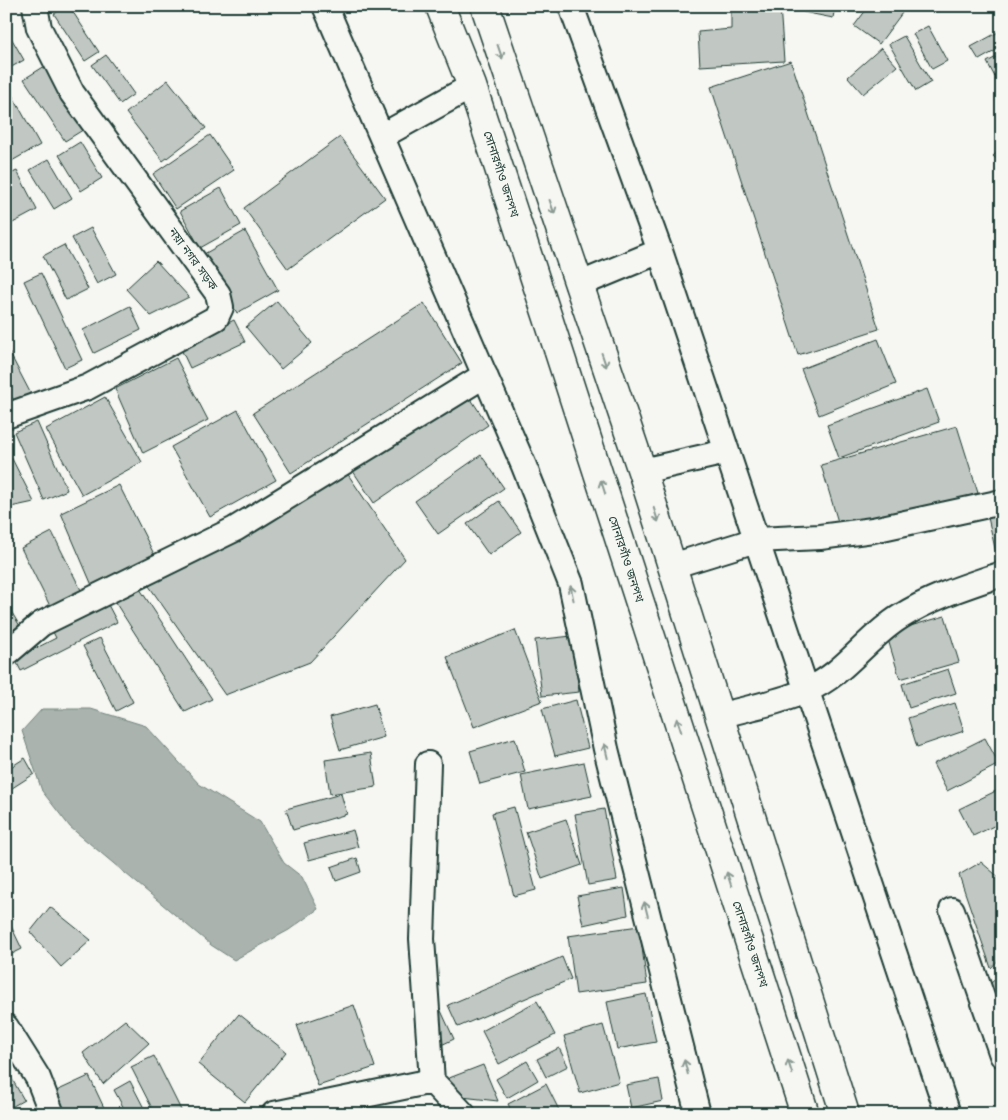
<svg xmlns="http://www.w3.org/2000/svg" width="1008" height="1120" font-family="Mali,'Noto Sans Bengali',sans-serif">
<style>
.water{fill:#aab3ae;stroke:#72847d}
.building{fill:#c1c8c3;stroke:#1f3d34}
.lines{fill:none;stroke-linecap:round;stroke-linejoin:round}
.minor-casing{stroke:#1f3d34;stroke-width:28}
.secondary-casing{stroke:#1f3d34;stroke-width:31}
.minor{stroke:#f6f6f2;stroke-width:24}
.secondary{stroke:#f6f6f2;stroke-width:28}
.oneway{stroke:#8a9a93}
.labels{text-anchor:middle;stroke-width:4;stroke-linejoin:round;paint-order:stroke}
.street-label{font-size:12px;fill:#1f3d34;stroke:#f6f6f2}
</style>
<rect width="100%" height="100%" fill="#f6f6f2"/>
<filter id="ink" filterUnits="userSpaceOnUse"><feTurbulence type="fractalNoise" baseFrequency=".02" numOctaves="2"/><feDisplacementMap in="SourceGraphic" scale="10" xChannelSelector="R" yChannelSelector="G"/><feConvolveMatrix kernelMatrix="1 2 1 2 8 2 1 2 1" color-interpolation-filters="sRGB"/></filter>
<g filter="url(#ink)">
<path class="water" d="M42,709h49l55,17 53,58 61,38 24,41 18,14 16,32 -29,21 -55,30 -23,-15 -141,-118 -28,-36 -20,-60z"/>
<path class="building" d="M66,6h3l30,46 -14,9 -31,-47z
M731,6h49l4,55 -84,5 -2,-34 33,-3z
M804,6h31l-2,12 -30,-6z
M869,6h25l8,7 -23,31 -25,-18z
M928,26l19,35 -15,8 -19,-35z
M6,29l18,31 -18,10z
M1002,30v17l-23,13 -8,-13z
M904,36l27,46 -15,9 -27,-47z
M881,48l16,18 -34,28 -15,-17z
M1002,54v19l-7,4 -8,-15z
M106,55l28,39 -14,10 -28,-39z
M791,61l88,268 -81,26 -87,-268z
M45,66l41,62 -21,13 -41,-62z
M168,80l38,48 -43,33 -37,-48z
M11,93l29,52 -30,17 -4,-7v-60z
M210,135l24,35 -58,39 -23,-35z
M340,137l45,61 -97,71 -44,-61z
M80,142l22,36 -21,13 -22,-36z
M1002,148v16l-9,-8z
M49,159l23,39 -18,11 -24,-39z
M17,171l20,39 -28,15 -3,-6v-43z
M221,188l20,37 -41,23 -20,-37z
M91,228l25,46 -19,10 -25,-46z
M245,231l33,59 -41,23 -33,-59z
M64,245l24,44 -22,11 -23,-44z
M156,261l33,36 -38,19 -25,-27z
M41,273l41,87 -17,8 -41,-87z
M277,301l35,42 -31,26 -35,-42z
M424,303l38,60 -171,110 -38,-60z
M130,306l11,24 -47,23 -11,-23z
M234,320l11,22 -55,26 -10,-21z
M878,339l18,45 -77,31 -18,-46z
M6,346l26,50 -16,9 -10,-19z
M176,358l32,62 -65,33 -28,-64z
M927,389l12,33 -100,36 -12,-33z
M465,390l23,35 -114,78 -23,-35z
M105,397l37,65 -60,33 -36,-66z
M238,410l38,70 -66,37 -39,-70z
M37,422l30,68 -23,10 -30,-68z
M957,426l21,67 -69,22 -68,17 -20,-67z
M6,447l28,55 -28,6z
M481,455l23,33 -66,46 -23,-33z
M343,467l62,92 -95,103 -85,33 -76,-109z
M119,485l38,75 -63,30 -33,-77z
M499,501l22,31 -32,23 -22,-31z
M1002,510v55l-3,1 -12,-53z
M52,532l30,60 -31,16 -30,-60z
M140,589l72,110 -27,13 -70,-110z
M106,601l11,21 -96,49 -6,-12 41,-21 -5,-10z
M6,603l20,33 -20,17z
M945,616l14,46 -59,17 -14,-46z
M515,630l27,71 -68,26 -27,-70z
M572,636l7,56 -37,4 -7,-56z
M100,638l33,64 -17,9 -33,-65z
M948,669l8,24 -47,15 -7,-24z
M576,700l12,48 -33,8 -13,-47z
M955,703l9,28 -47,16 -9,-29z
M375,704l9,33 -44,13 -10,-33z
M515,738l10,34 -45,12 -10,-33z
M985,738l14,26 -52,27 -14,-27z
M371,753l5,34 -46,7 -5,-34z
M25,758l9,16 -28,18v-22z
M584,762l8,34 -64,13 -7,-34z
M1002,788v34l-29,14 -14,-27z
M341,794l6,20 -54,16 -7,-21z
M514,807l22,83 -22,6 -22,-83z
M604,809l13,71 -29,5 -13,-71z
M566,819l16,46 -40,14 -16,-47z
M353,830l5,17 -49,13 -5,-17z
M357,858l4,14 -25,9 -5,-14z
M981,862l21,18v76l-11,12 -32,-93z
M624,888l4,27 -45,10 -6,-29z
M50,907l41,33 -30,27 -31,-35z
M11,926l11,23 -16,8v-29z
M639,926l8,58 -71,10 -8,-58z
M562,957l9,22 -113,48 -10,-22z
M1002,973v30l-12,-19z
M646,994l10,48 -39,7 -10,-47z
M537,1001l18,34 -56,29 -17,-33z
M437,1002l17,37 -17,8z
M354,1005l21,62 -57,19 -21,-61z
M239,1014l47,38 -41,50 -47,-38z
M125,1020l24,23 -46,41 -20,-31z
M603,1025l16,57 -39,11 -16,-57z
M559,1048l9,18 -22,11 -9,-18z
M154,1056l29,58h-28l-24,-47z
M527,1061l11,19 -31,18 -11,-19z
M483,1065l15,36 -36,-4 -18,-17z
M8,1072l16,28 -18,10v-36z
M89,1076l18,38h-47l-10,-20z
M659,1079l4,22 -32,7 -5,-23z
M130,1081l17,33h-20l-13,-24z
M546,1084l15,30h-48l-5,-10z"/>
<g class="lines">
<defs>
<path id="minor" d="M325,6l199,460 47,118 35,165 92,365
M571,6l89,245 288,863
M382,136l90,-50
M578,285l82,-34
M6,416l82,-29 128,-69 5,-11 -3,-13 -146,-201 -33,-65 -4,-22
M642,471l84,-19
M672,566l84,-26 64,-3 53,-7 129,-28
M6,654l35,-30 194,-95 250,-154
M719,716c28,-8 63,-14 88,-26 38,-16 59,-52 93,-73 31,-20 67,-31 102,-43
M952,910l50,145
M6,1027l32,51 14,36
M432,1081l31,33
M274,1114l158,-33 -10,-142 6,-175"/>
<path id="secondary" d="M440,6l32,80 76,232 257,796
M485,6l157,465 203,643"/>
</defs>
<use href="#minor" class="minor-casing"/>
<use href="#secondary" class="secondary-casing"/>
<use href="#minor" class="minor"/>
<use href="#secondary" class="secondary"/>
</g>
<defs><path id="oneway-shaft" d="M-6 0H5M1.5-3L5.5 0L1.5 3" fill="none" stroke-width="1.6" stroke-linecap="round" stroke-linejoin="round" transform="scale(1.25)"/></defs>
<g class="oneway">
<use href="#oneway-shaft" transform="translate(500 52) rotate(71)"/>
<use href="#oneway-shaft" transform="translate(552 207) rotate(71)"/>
<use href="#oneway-shaft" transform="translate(604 360) rotate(71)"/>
<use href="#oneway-shaft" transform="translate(603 487) rotate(-108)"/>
<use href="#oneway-shaft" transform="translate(656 515) rotate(72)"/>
<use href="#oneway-shaft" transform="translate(572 593) rotate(-102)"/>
<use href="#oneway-shaft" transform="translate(679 725) rotate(-108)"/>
<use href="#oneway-shaft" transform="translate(606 751) rotate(-103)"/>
<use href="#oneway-shaft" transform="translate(729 879) rotate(-108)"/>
<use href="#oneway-shaft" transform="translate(646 909) rotate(-104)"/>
<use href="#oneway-shaft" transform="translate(686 1067) rotate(-104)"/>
<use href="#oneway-shaft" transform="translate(790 1067) rotate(-108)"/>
</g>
</g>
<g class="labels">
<g class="street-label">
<text transform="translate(501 174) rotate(72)" y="4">সোনারগাঁও জনপথ</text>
<text transform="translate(193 259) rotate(54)" y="4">নয়া নগর সড়ক</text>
<text transform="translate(626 559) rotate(72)" y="4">সোনারগাঁও জনপথ</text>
<text transform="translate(750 944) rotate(72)" y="4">সোনারগাঁও জনপথ</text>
</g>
</g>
<rect width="1008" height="1120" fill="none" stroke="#f6f6f2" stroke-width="25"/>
<rect x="12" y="12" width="983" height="1095" fill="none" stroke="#1f3d34" stroke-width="2" filter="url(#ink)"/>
</svg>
